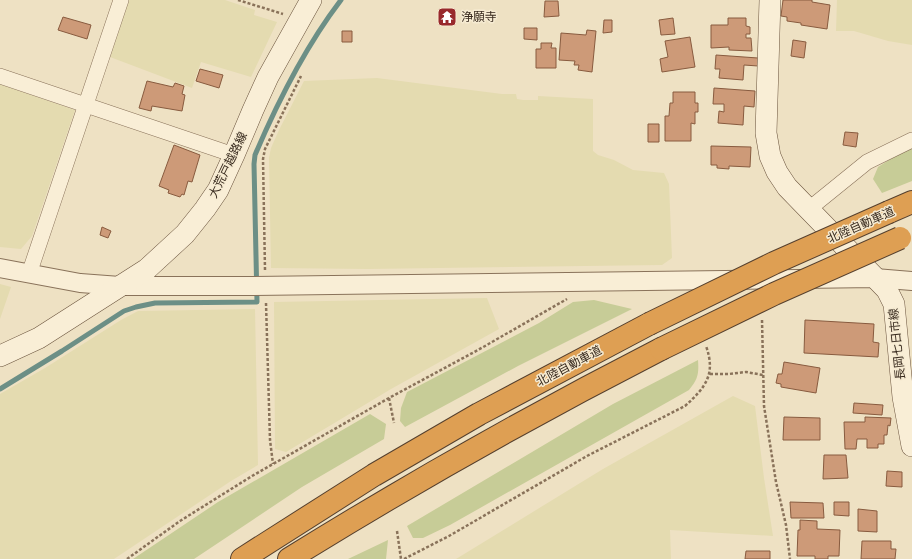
<svg xmlns="http://www.w3.org/2000/svg" width="912" height="559" font-family="Bitter,'Noto Sans JP',serif">
<style>
.farmland{fill:#e4dbb0}
.green{fill:#c7cc97}
.lines{fill:none;stroke-linecap:round;stroke-linejoin:round}
.stream{stroke:#6c8f86;stroke-width:5}
.building{fill:#cd9a78;stroke:#885b3f}
.minor-casing{stroke:#89725a;stroke-width:16}
.tertiary-casing{stroke:#89725a;stroke-width:20}
.secondary-casing{stroke:#6a533d;stroke-width:22}
.motorway-casing{stroke:#56402e;stroke-width:24}
.path{stroke:#89725a;stroke-width:2.5;stroke-dasharray:3 2;stroke-linecap:butt}
.minor{stroke:#f9eed6;stroke-width:15}
.tertiary{stroke:#f9eed6;stroke-width:18}
.secondary{stroke:#f9eed6;stroke-width:21}
.motorway{stroke:#de9f53;stroke-width:22}
.motorway-bridge-casing{stroke:#56402e;stroke-width:24;stroke-linecap:butt}
.motorway-bridge{stroke:#de9f53;stroke-width:22}
.labels{text-anchor:middle;stroke-width:3;stroke-linejoin:round;paint-order:stroke}
.poi-label{font-size:12px;fill:#382a1e;stroke:#f6ebd2;text-anchor:start}
.street-label{font-size:12px;fill:#382a1e;stroke:#f6ebd2}
</style>
<rect width="100%" height="100%" fill="#eee1c3"/>
<path class="farmland" d="M128,0h97l30,10 -1,5 23,7 -26,55 -50,-15 -9,26 -82,-31z
M837,0h75v45l-24,-4 -34,-10h-18z
M377,78l125,16h14l1,5 6,1h15v-4l55,3v52l5,4 16,5 19,10 31,3 5,11 3,74 -10,7 -294,4 -97,-1 -2,-110 2,-10 8,-18 25,-49z
M0,84l75,26 -43,126 -11,13 -21,-2z
M0,284l11,3 -11,32z
M487,298l12,31 -108,60 -105,63 -11,-3 -1,-147z
M255,309l3,156 -27,16 -117,78h-114v-165l45,-26 76,-48 17,-9z
M733,396l22,10 9,72 9,58 -103,-6 1,29h-215l147,-90z"/>
<path class="green" d="M912,148v33l-30,12 -9,-14 5,-12 25,-16z
M594,300l38,9 -114,57 -113,61 -5,-6 1,-13 6,-16 132,-69 34,-21z
M698,360c1,14 0,19 -9,30l-239,135 -27,13h-10l-6,-12 206,-122z
M370,414l16,10 -2,15 -82,48 -108,72h-61l85,-57z
M388,540l-2,19h-38z"/>
<g class="lines">
<path class="stream" d="M0,389l62,-38 62,-40 12,-4 19,-4 102,-1 -3,-138 1,-9c23,-54 50,-108 86,-155"/>
</g>
<path class="building" d="M783,0h29v2l18,3 -3,24 -26,-4v-2l-14,-2v-4l-6,-1z
M545,1h13l1,15 -15,1z
M63,17l28,8 -4,14 -29,-9z
M673,18l2,16 -14,1 -2,-15z
M728,18h18v8l4,1v7h-4v4h5l1,13 -23,-1v-3l-18,1v-23h17z
M604,20h8v12l-9,1z
M524,28h13v12l-13,-1z
M587,30l9,1 -4,41 -14,-2 1,-5h-5l1,-4 -16,-1 2,-27 25,2z
M342,31h10v11h-10z
M690,37l5,30 -33,5 -2,-13 8,-2 -3,-16z
M793,40l13,2 -2,16 -13,-2z
M541,43h11l-1,5h5v20h-20v-19h5z
M716,55l42,3v8l-14,-1 -1,15 -24,-2 1,-9h-5z
M200,69l23,6 -4,13 -23,-7z
M147,81l26,6 2,-4 9,3 -2,8 3,1 -3,16 -30,-5 -1,5 -12,-3z
M714,88l41,3 -1,16 -10,-1 -1,19 -25,-2 1,-12 5,1v-8h-11z
M673,92h22v11h3v9h-3v12l-4,-1v18h-26v-25h4l1,-13h3z
M648,124h11v18h-11z
M845,132l13,1 -2,14 -13,-2z
M174,145l26,10 -8,27 -4,-1 -4,14 -2,-1 -2,3 -12,-4 1,-3 -10,-4z
M711,146l40,1 -1,20 -21,-1v3l-12,-1v-3h-6z
M102,227l9,4 -3,7 -8,-3z
M805,320l69,4 -1,18 6,1 -1,14 -74,-4z
M784,362l36,6 -4,25 -35,-6v-3l-5,-1 2,-9h4z
M854,403l29,2 -1,10 -29,-2z
M784,417l36,1v22h-37z
M865,417l26,1 -1,8 -2,-1 -1,10h-3v9h-6v4h-11v-9h-10l-1,10h-11l-1,-27h21z
M824,455h22l2,23 -25,1z
M887,471l15,1v15l-16,-1z
M790,502l33,1 1,15h-33z
M834,502h15v14l-15,-1z
M858,509l19,2v21l-19,-1z
M800,520l17,1v8l23,1 -1,26h-11v3h-13v-3h-18l1,-26h2z
M862,541h29v8h5l-1,10h-34z
M746,551h24v8h-25z"/>
<g class="lines">
<defs>
<path id="minor" d="M0,76l234,79
M809,209l58,-47 45,-22
M29,274l92,-274"/>
<path id="tertiary" d="M0,268l80,15 40,3h129l626,-8 37,3"/>
<path id="secondary" d="M770,0l-4,133 4,23 7,16 10,15 100,103 7,14 9,93 9,49
M0,356l39,-18 108,-69 38,-35 20,-25 13,-19 16,-35 19,-45 15,-33 43,-77"/>
<path id="motorway" d="M889,212l23,-10
M242,559l132,-84 105,-61 170,-90
M289,559c121,-75 245,-145 372,-210"/>
</defs>
<use href="#minor" class="minor-casing"/>
<use href="#tertiary" class="tertiary-casing"/>
<use href="#secondary" class="secondary-casing"/>
<use href="#motorway" class="motorway-casing"/>
<path class="path" d="M238,0l45,14
M265,270l-2,-111 2,-10 36,-73
M266,303l4,137 3,24
M762,320l2,86 12,76 10,43 4,34
M710,374h19l17,-2 17,3
M389,398l5,25
M397,531l4,28
M127,559l53,-38 72,-45 137,-78 89,-48 89,-51
M404,559l45,-23 138,-80 98,-50c21,-19 31,-32 21,-60"/>
<use href="#minor" class="minor"/>
<use href="#tertiary" class="tertiary"/>
<use href="#secondary" class="secondary"/>
<use href="#motorway" class="motorway"/>
<defs>
<path id="motorway-bridge" d="M649,324l125,-61 115,-51
M661,349l113,-55 126,-56"/>
</defs>
<use href="#motorway-bridge" class="motorway-bridge-casing"/>
<use href="#motorway-bridge" class="motorway-bridge"/>
</g>
<defs>
<symbol id="temple-square" viewBox="-11 -11 22 22"><rect x="-9" y="-9" width="18" height="18" rx="4" fill="#98292c" stroke="#f6ebd2"/><path d="M0-6L5-2H3V0L6.5 2.5H4V6H1.5V3h-3V6H-4V2.5H-6.5L-3 0V-2H-5Z" fill="#fff"/></symbol>
</defs>
<g fill-rule="evenodd">
<use href="#temple-square" x="436" y="6" width="22" height="22"/>
</g>
<g class="labels">
<g class="poi-label">
<text x="461" y="21">浄願寺</text>
</g>
<g class="street-label">
<text transform="translate(228 165) rotate(-64)" y="4">大荒戸越路線</text>
<text transform="translate(861 225) rotate(-24)" y="4">北陸自動車道</text>
<text transform="translate(897 344) rotate(-96)" y="4">長岡七日市線</text>
<text transform="translate(569 366) rotate(-28)" y="4">北陸自動車道</text>
</g>
</g>
</svg>
